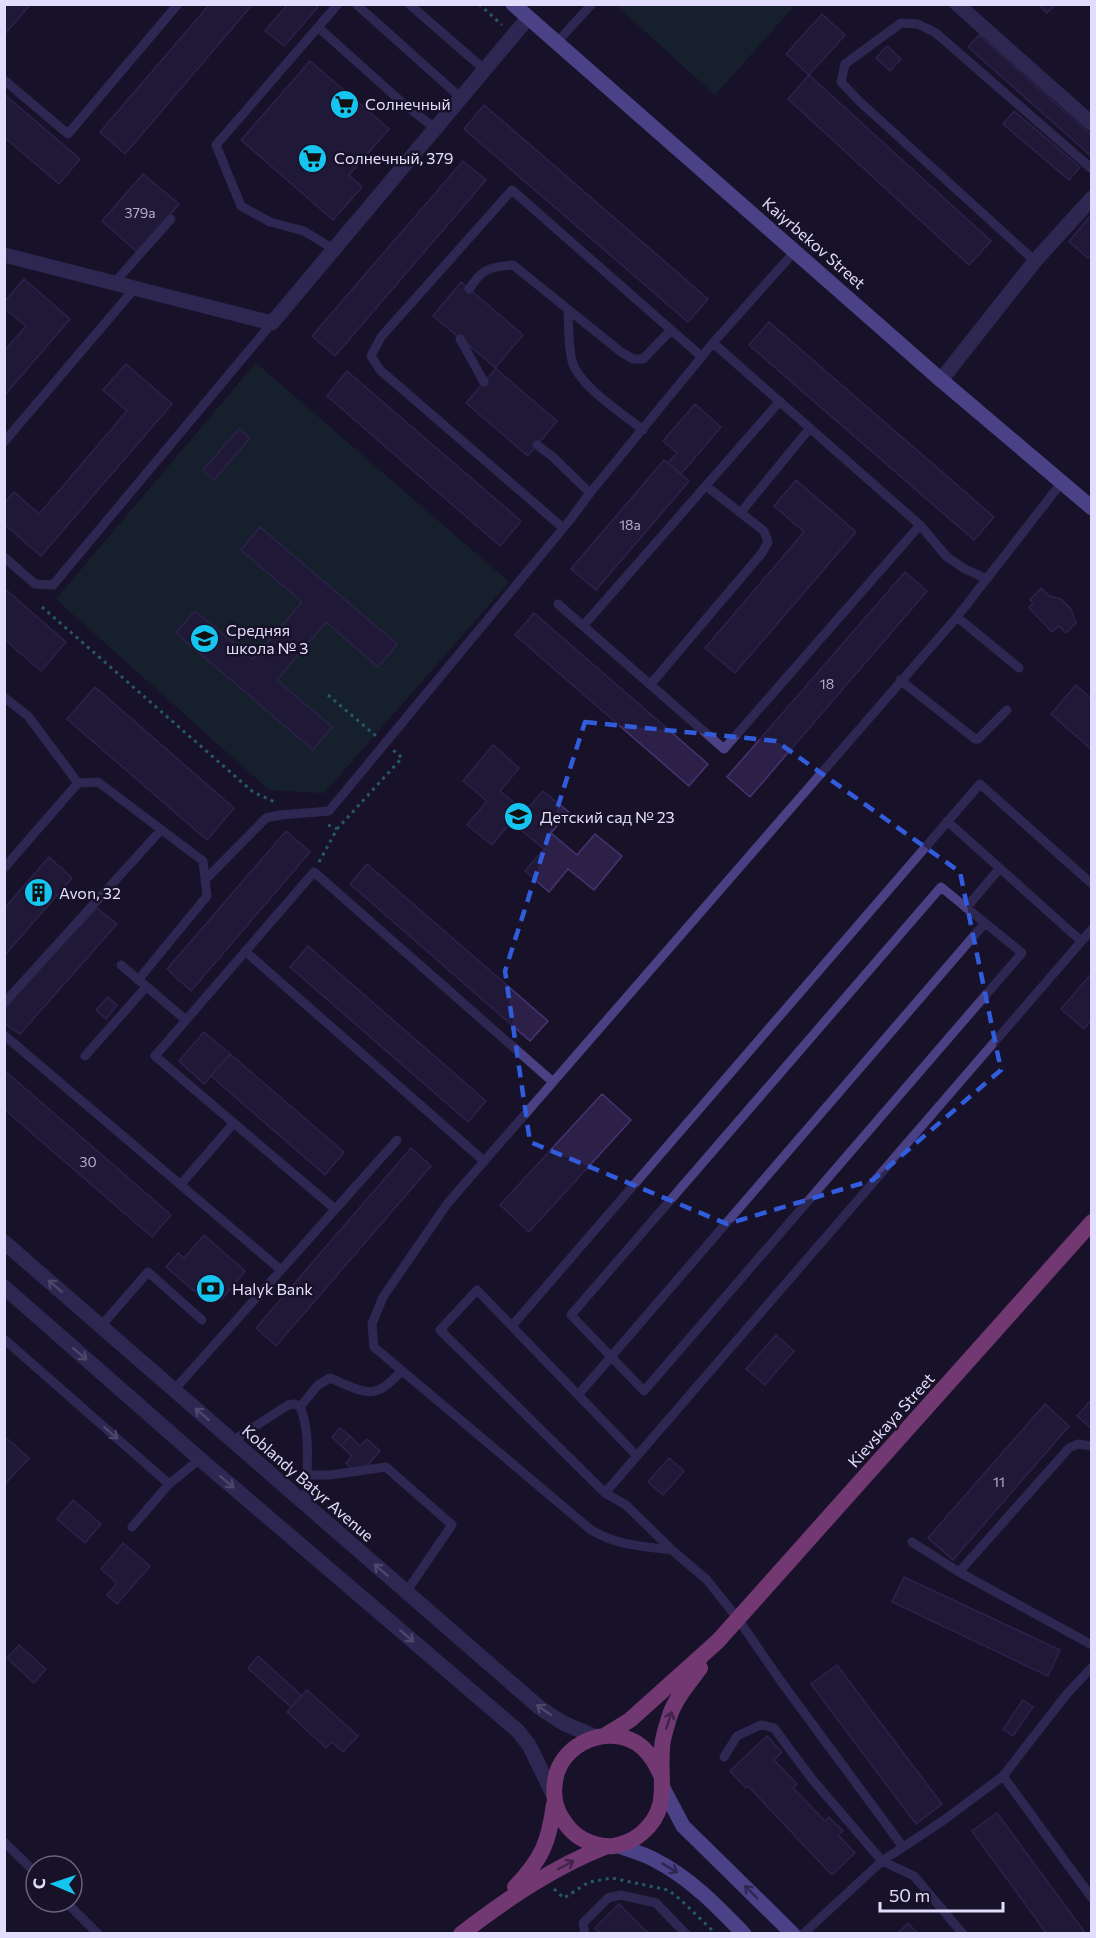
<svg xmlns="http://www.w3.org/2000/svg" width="1096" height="1938" font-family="Commissioner,sans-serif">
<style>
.green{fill:#163132}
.building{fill:#2c2048;stroke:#463473;stroke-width:1.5}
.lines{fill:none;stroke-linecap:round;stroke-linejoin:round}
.path{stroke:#39b0b4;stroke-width:3;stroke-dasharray:3 4.5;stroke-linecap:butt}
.service{stroke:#4a4184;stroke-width:9}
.minor{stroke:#4a4184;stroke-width:15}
.tertiary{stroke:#4a4184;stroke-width:15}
.secondary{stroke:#897bf6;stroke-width:15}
.trunk{stroke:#e166c8;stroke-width:16}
.oneway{stroke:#8f87ba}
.oneway2{stroke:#723871}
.oneway3{stroke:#4b4185}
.marked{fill:none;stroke:#315cdc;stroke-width:4.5;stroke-dasharray:12 8;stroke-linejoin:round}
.labels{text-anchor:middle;stroke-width:5;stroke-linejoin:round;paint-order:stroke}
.number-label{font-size:14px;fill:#b5aed0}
.poi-label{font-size:16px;fill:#e3ddfd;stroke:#181229;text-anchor:start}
.street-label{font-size:16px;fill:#e3ddfd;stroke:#181229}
</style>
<rect width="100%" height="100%" fill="#181229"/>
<path class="green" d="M616,5h179l-80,90z
M256,363l253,219 -185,211 -55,-3 -213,-191z"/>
<path class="building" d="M4,4h27l-27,31z
M210,4h43l-128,150 -25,-22z
M288,4h28l2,3 -34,39 -19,-15z
M1038,4h18l-9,9z
M822,14l23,21 -36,40 -23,-21z
M979,35l113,101 -2,19 -122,-108z
M887,46l14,13 -11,12 -14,-13z
M310,61l79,68 -40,46 13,12 -29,33 -92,-80z
M809,75l182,166 -22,24 -181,-166z
M4,94l76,65 -21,25 -55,-47z
M484,105l224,194 -20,23 -224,-193z
M1014,111l66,56 -11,13 -66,-56z
M463,161l23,19 -151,176 -23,-20z
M143,174l36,30 -42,48 -35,-31z
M1089,217l3,2v34l-4,5 -19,-16z
M24,279l46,40 -66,77v-45l22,-25 -22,-18v-6z
M461,282l62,53 -28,33 62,53 -29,35 -62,-53 30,-35 -63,-52z
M769,322l225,195 -20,23 -225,-195z
M126,364l46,40 -131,152 -37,-32v-21l10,-11 25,22 88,-103 -24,-21z
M347,371l174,150 -21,25 -173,-150z
M695,404l26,23 -40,47 -13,-11 9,-10 -14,-12z
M239,429l11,9 -36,42 -11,-10z
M664,460l25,21 -93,109 -25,-21z
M796,480l60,52 -121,141 -30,-25 99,-116 -30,-26z
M260,527l137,117 -19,23 -52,-45 -49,58 55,47 -19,23 -137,-117 19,-22 58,48 49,-57 -61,-52z
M905,572l22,19 -177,206 -23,-20z
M4,588l62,54 -25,29 -37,-32z
M1041,588l8,8 12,3 10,10 5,14 -10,10 -7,-7 -7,6 -23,-24 4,-5 -3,-3z
M534,613l174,151 -19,22 -174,-151z
M1076,685l16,14v51l-41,-36z
M95,687l139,121 -27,32 -140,-121z
M493,745l26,23 -19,23 25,21 18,-21 26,21 -18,21 26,22 18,-21 27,22 -28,34 -26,-21 -19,23 -24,-21 19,-22 -33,-27 -19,23 -25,-20 20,-24 -24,-20z
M286,831l24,21 -119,139 -24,-22z
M49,857l23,21 -68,78v-47z
M367,864l181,157 -18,20 -180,-157z
M97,908l20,16 -97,110 -16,-11v-13l31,-38z
M308,946l178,155 -18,21 -178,-155z
M1092,973v47l-8,9 -23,-20z
M108,997l9,8 -11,14 -10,-9z
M204,1032l26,22 -26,30 -25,-23z
M230,1054l114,98 -19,23 -114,-99z
M4,1070l167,145 -19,22 -148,-128z
M602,1094l29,26 -102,112 -29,-27z
M411,1148l20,18 -155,180 -20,-18z
M204,1235l41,36 -23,28 -17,1 -39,-33 12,-14 6,5z
M776,1335l18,16 -29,34 -19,-16z
M1092,1399v30l-15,-13z
M1045,1404l24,22 -116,134 -25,-22z
M340,1428l10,8 -9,10 -9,-9z
M4,1436l25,22 -25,27z
M350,1436l10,10 7,-7 13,12 -21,24 -13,-12 6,-7 -11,-10z
M669,1458l15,13 -21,24 -15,-13z
M73,1500l28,24 -16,19 -28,-24z
M123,1543l27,23 -33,38 -10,-9 10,-12 -16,-14z
M904,1577l156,73 -12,26 -156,-74z
M19,1645l27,24 -12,14 -27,-25z
M258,1656l44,40 -11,11 -43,-39z
M837,1665l105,139 -26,20 -105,-140z
M307,1690l51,46 -15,16 -11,-10 -6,6 -39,-36z
M1023,1700l10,7 -20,29 -10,-7z
M767,1736l15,16 -8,8 23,24 -4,4 32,33 4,-4 14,14 -5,4 17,18 -23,22 -84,-89 -2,2 -16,-17z
M997,1813l89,121h-39l-75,-103z
M619,1904l30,30h-49l-5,-6z
M908,1923l10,11h-21z"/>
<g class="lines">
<path class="path" d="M479,4l23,21
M42,607l211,185 24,11
M328,695l48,41
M328,825l9,4
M319,862l18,-33 65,-71 -9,-8
M554,1889l10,9 25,-16 23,-4 56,12 13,10 35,34"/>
<path class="service" d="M356,4l105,94
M409,4l76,66
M319,28l86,77 31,24
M557,42l35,-38
M4,80l64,54 110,-130
M335,250l-31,-19 -34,-9 -29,-16 -25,-61 122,-141
M1035,261l-177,-161 -17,-18 4,-18 56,-41 17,1 18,9 156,136
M114,283l57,-64
M469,289c13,-20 20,-22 44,-24l108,87 12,7h10l28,-29
M568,309c1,17 0,36 4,52 7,25 50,52 71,69
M460,339l24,43
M713,343l207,182 27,32 18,12 22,10
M4,442l131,-154
M537,445l16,12 37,36
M741,512l69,-84
M562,527l-182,-157 -9,-14 10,-19 131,-147 190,167
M4,557l31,27 18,1 219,-262
M558,604l166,145 196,-224
M957,617l62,51
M583,626l197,-225
M900,680l75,59h3l29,-29
M650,685l112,-132 6,-11 -4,-11 -58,-45
M4,697l24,19 50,67 20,-1 105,79 4,35 -69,84
M947,821l134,120
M4,868l74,-85
M205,880l61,-62 14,-3 49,-4 241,-291 20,-27 123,-150 82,-92
M941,887l81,66 -378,438 -73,-76z
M966,908l34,-40
M245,951l239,210
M121,965l65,55
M4,1003l157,-173
M4,1035l277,235
M85,1056l61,-69
M181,1184l53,-61
M335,1209l-180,-153 159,-184 239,210
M101,1326l47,-54 54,48
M512,1326l468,-542 112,100
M4,1339l165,145 31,-25
M174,1390l223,-250
M578,1395l407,-472
M300,1407c12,27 6,69 6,98
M232,1441l56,-36 7,-1 5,3 18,-22 12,-7c11,4 34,17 45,13 10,-2 19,-13 27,-20
M1092,1446l-14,-2 -9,4 -110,124 133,73
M637,1456l-160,-166 -37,40 165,163 21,12 46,45 35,30 31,39 42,61 123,167
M306,1475h24l56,-8 66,58 -46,67
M605,1493l487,-564
M132,1527l37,-43
M912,1542l47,30
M672,1550c-32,-4 -53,-4 -81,-20l-217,-183 -2,-23 11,-27 64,-93 510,-587 105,-135
M724,1757l13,-21 24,-11 13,3 38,51 70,82 32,15 49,58
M1003,1776l63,-81 26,-28
M4,1842l32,31
M66,1902l32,32
M585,1934l-2,-11 25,-25 13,-3 35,8 30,31
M803,1934l79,-73 62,-41 59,-44 89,122"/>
<path class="minor" d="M957,4l135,120
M4,255l268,68 256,-305
M941,380l94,-119 57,-63"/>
<path class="tertiary" d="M4,1242l536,466 23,15 33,14
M4,1287l196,172 317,271 12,15 24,49"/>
<path class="secondary" d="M513,4l428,376 151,128
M663,1788l20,38 110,108
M616,1845c13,5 27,8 39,15 35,18 62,46 89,74"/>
<path class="trunk" d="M604,1736l26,-16 88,-79 374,-419
M662,1777c-6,-12 -10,-21 -20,-30 -31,-26 -83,-4 -87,35 -3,18 2,32 14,46 10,12 29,20 45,18 10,-2 20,-6 28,-13 29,-25 17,-51 20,-84 0,-10 4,-21 7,-31 5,-18 20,-35 31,-50
M515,1887c27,-28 34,-45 39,-83
M461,1934c46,-35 92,-67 146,-88"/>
</g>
<defs><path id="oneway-shaft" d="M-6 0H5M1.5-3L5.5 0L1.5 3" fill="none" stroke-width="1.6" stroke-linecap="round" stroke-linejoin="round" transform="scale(1.5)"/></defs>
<g class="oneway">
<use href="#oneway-shaft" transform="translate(55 1286) rotate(-139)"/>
<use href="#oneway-shaft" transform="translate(80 1354) rotate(41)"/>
<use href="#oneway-shaft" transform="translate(202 1414) rotate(-139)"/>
<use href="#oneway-shaft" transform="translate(111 1433) rotate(41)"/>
<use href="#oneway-shaft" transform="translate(227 1482) rotate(41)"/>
<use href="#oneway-shaft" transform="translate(381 1570) rotate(-139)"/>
<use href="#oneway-shaft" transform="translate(407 1636) rotate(41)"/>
<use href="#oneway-shaft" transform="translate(544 1710) rotate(-145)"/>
</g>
<g class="oneway2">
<use href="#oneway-shaft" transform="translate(669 1720) rotate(-72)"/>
<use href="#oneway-shaft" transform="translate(566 1865) rotate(-28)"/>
</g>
<g class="oneway3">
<use href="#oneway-shaft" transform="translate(670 1868) rotate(31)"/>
<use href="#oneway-shaft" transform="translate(751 1892) rotate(-135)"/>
</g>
<path d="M0 0H1096V1938H0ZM585,722l191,19 184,131 41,198 -128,110 -146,44 -197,-82 -25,-171z" fill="#181229" fill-opacity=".55" fill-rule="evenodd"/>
<path class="marked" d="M585,722l191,19 184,131 41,198 -128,110 -146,44 -197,-82 -25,-171z"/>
<defs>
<symbol id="supermarket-disc" viewBox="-11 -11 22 22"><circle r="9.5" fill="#16c5ef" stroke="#181229"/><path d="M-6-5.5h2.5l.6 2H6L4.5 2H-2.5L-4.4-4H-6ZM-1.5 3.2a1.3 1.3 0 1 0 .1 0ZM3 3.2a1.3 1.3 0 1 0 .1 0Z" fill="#111"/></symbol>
<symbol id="school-disc" viewBox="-11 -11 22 22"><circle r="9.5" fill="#16c5ef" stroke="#181229"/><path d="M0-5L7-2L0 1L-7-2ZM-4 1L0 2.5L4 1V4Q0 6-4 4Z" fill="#111"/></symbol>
<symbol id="building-disc" viewBox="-11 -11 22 22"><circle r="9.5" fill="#16c5ef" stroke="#181229"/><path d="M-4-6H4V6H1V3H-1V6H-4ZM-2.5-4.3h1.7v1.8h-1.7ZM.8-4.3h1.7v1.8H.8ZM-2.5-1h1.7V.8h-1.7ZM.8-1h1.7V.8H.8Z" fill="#111"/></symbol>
<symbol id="bank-disc" viewBox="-11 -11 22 22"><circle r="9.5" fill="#16c5ef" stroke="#181229"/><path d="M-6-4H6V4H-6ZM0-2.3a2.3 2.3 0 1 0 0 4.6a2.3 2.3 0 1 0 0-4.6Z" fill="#111"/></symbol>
</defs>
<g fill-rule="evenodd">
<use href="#supermarket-disc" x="328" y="88" width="33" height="33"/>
<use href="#supermarket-disc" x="296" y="142" width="33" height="33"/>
<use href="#school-disc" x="188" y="622" width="33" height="33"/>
<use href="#school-disc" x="502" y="800" width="33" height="33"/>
<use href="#building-disc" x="22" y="876" width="33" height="33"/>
<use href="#bank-disc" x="194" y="1272" width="33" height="33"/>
</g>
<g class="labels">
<g class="number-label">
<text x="140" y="218">379а</text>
<text x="630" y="530">18а</text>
<text x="827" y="689">18</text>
<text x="88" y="1167">30</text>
<text x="999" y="1487">11</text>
</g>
<g class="poi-label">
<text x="365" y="110">Солнечный</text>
<text x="334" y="164">Солнечный, 379</text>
<text x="226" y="636">Средняя<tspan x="226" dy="18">школа № 3</tspan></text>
<text x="540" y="823">Детский сад № 23</text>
<text x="59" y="899">Avon, 32</text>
<text x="232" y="1295">Halyk Bank</text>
</g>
<g class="street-label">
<text transform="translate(814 243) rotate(41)" y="6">Kaiyrbekov Street</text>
<text transform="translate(891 1420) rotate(-48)" y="6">Kievskaya Street</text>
<text transform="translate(308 1483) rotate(41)" y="6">Koblandy Batyr Avenue</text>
</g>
</g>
<rect width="1096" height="1938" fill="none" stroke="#e3ddfd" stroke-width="12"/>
<g transform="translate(54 1884) rotate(272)"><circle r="28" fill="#181229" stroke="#69637e" stroke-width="1.5"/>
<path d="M0-4.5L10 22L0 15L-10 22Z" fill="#16c5ef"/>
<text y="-9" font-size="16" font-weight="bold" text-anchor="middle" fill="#e3ddfd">С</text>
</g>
<path d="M880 1902v9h123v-9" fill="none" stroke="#e3ddfd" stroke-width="3"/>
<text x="889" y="1902" font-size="18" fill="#e3ddfd" stroke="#181229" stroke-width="4.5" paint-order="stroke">50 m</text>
</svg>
